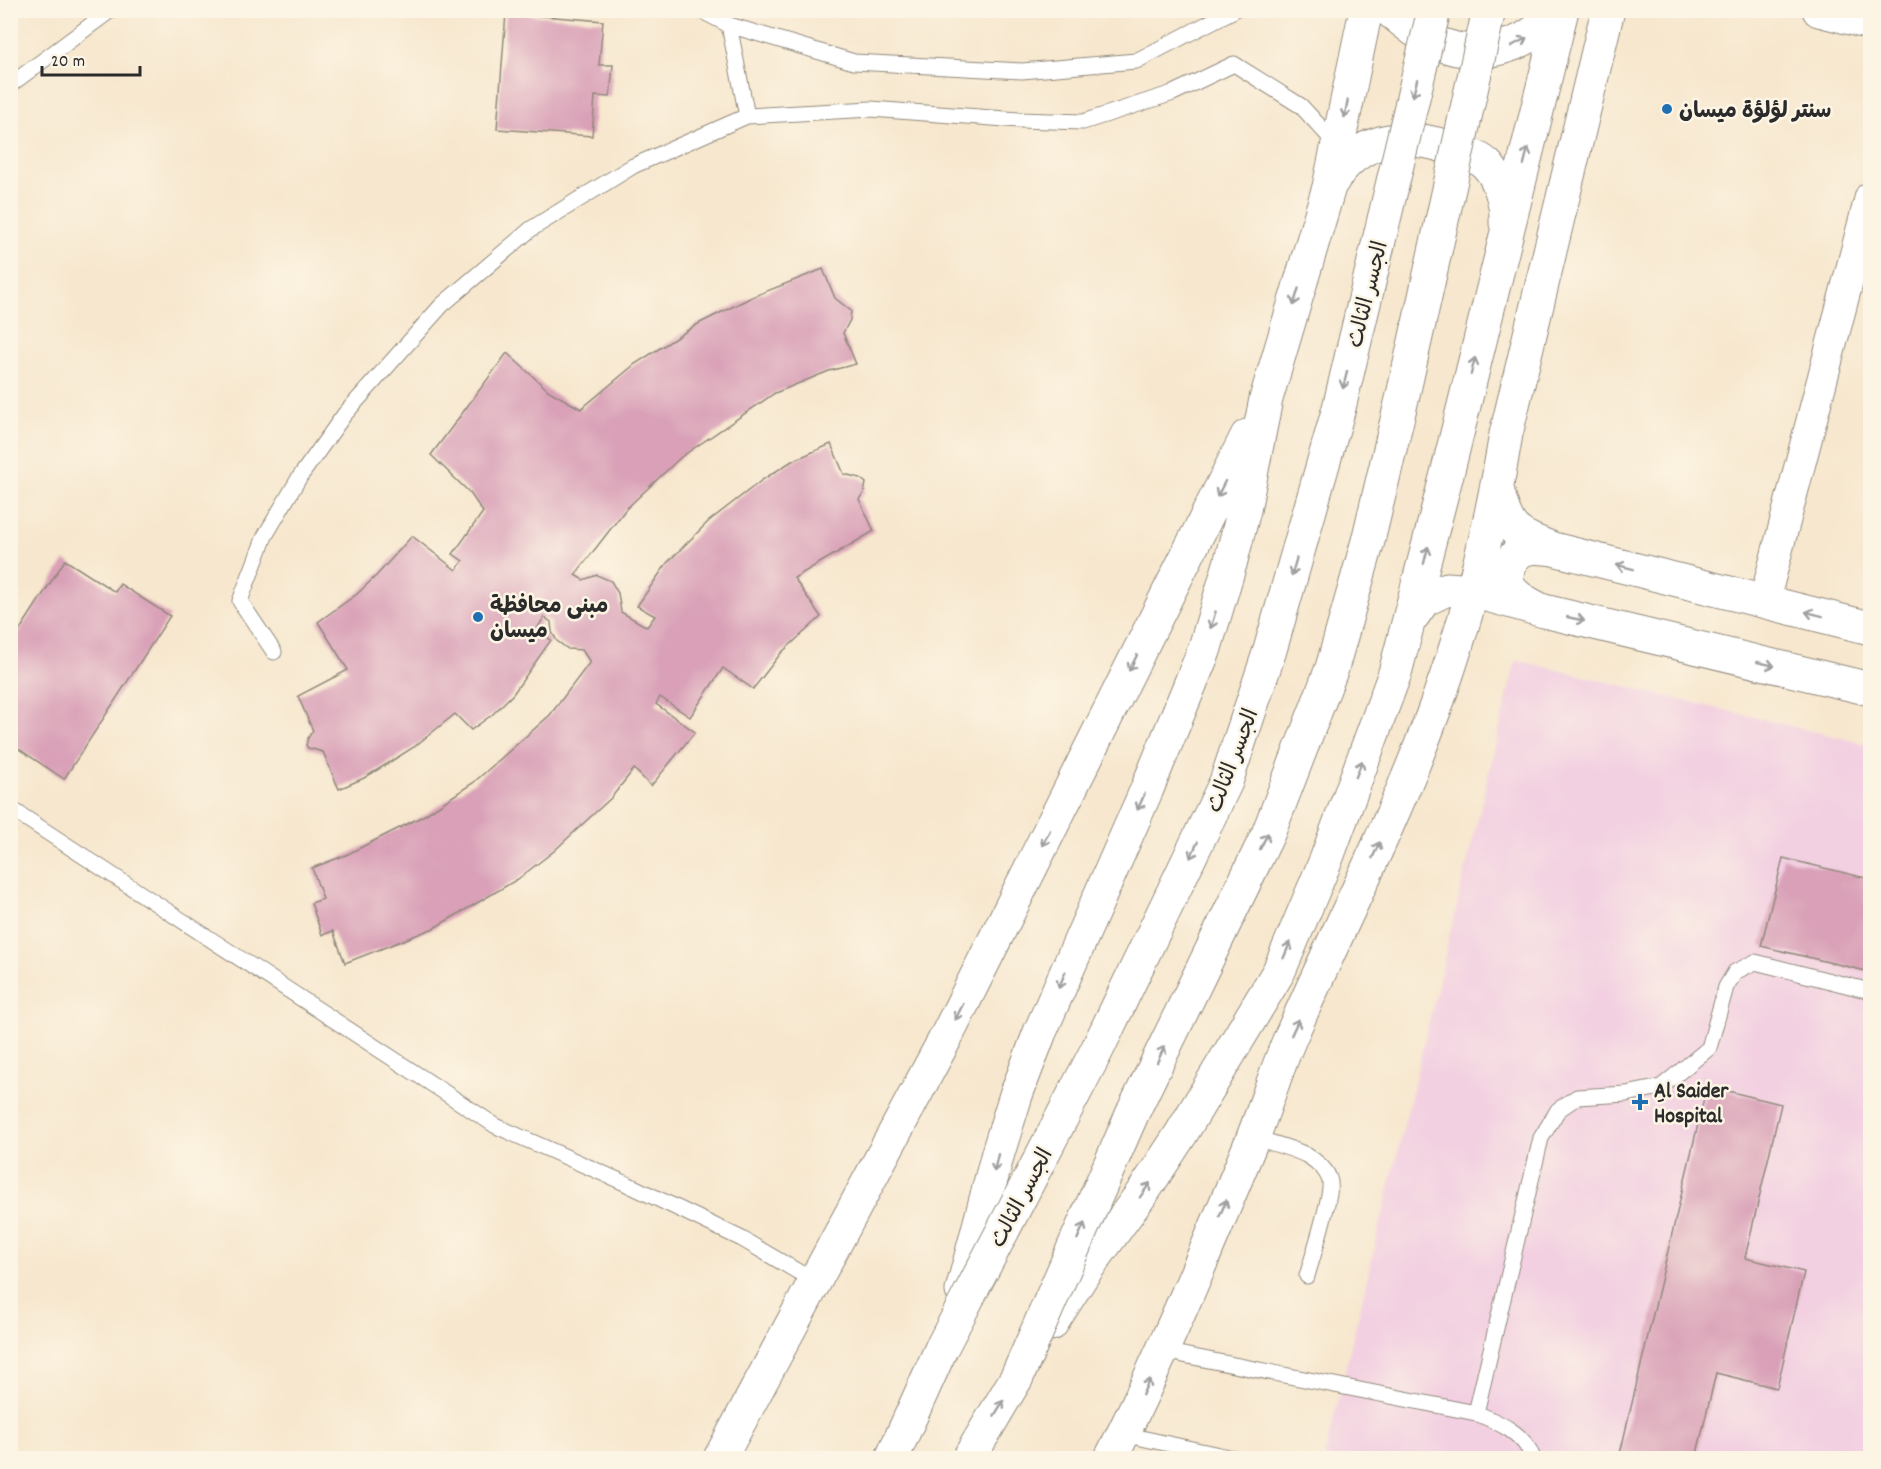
<svg xmlns="http://www.w3.org/2000/svg" width="1881" height="1469" font-family="Dekko,'Playpen Sans Arabic',sans-serif">
<style>
.built{fill:#f2cfe1}
.building{fill:#d9a0b7}
.lines{fill:none;stroke-linecap:round;stroke-linejoin:round}
.lane-casing{stroke:#91897c;stroke-width:17}
.street-casing{stroke:#91897c;stroke-width:32}
.secondary-casing{stroke:#91897c;stroke-width:35}
.lane{stroke:#fff;stroke-width:15}
.street{stroke:#fff;stroke-width:30}
.secondary{stroke:#fff;stroke-width:33}
.primary-bridge-casing{stroke:#91897c;stroke-width:35;stroke-linecap:butt}
.primary-bridge{stroke:#fff;stroke-width:33}
.oneway{stroke:#a0a0a0}
.poi-dot{fill:#1f6fb2;stroke:#fcf5e5;stroke-width:2}
.labels{text-anchor:middle;stroke-width:5;stroke-linejoin:round;paint-order:stroke}
.poi-label{font-size:22px;font-weight:bold;fill:#2b2b2b;stroke:#fcf5e5;text-anchor:start}
.street-label{font-size:22px;fill:#2b2b2b;stroke:#fcf5e5}
</style>
<rect width="100%" height="100%" fill="#fcf5e5"/>
<filter id="ink" filterUnits="userSpaceOnUse"><feTurbulence type="fractalNoise" baseFrequency=".0167" numOctaves="2"/><feDisplacementMap in="SourceGraphic" scale="12" xChannelSelector="R" yChannelSelector="G"/><feConvolveMatrix kernelMatrix="1 2 1 2 8 2 1 2 1" color-interpolation-filters="sRGB"/></filter>
<filter id="wash" filterUnits="userSpaceOnUse"><feTurbulence type="fractalNoise" baseFrequency=".008" numOctaves="4" result="noise"/><feDisplacementMap in="SourceGraphic" scale="24" xChannelSelector="R" yChannelSelector="G"/><feGaussianBlur stdDeviation="1.35" result="paint"/><feColorMatrix in="noise" values="0 0 0 0 0 0 0 0 0 0 0 0 0 0 0 0 0 1.4 0 .05"/><feComposite in="paint" operator="in"/></filter>
<g filter="url(#wash)">
<rect width="100%" height="100%" fill="#f7e7ce"/>
<path class="built" d="M1516,660l354,85v713h-546z"/>
<g id="blocks">
<path class="building" d="M506,13l97,8 -4,44h14l-3,32 -15,-1 -3,40 -95,-7z
M823,269l12,29 16,13 -1,9 -7,13 13,31 -27,7 -54,22 -94,64 -55,52 -51,66 8,5 14,-5 14,6 7,12 3,19 26,15 8,-11 -18,-10 30,-43 42,-42 53,-41 30,-19 39,-17 13,30 16,4 6,5 -2,10 -5,6 15,32 -80,47 27,39 -40,36 -28,36 -30,-21 -33,49 -30,-20 -4,7 39,28 -44,54 -17,-17 -23,29 -25,23 -32,30 -36,28 -84,49 -89,35 -12,-32 -11,4 -11,-32 12,-4 -11,-31 34,-13 77,-39 50,-33 77,-68 40,-53 -8,-12 -14,-1 -11,-8 -5,-9 -1,-10 -7,-5 -7,12 14,11 -38,54 -20,20 -22,16 -16,-16 -41,33 -27,17 -23,14 -25,11 -16,-37 -15,-4 -2,-3 2,-7 5,-7 -15,-35 50,-26 -30,-48 39,-28 20,-19 35,-39 44,34 7,-9 -10,-7 30,-42 -13,-19 -39,-38 76,-102 42,38 32,18 54,-45 61,-39 56,-28z
M65,560l50,32 5,-8 50,32 -106,163 -54,-36v-98z
M1783,858l87,21v93l-109,-26z
M1707,1086l74,18 -36,154 59,14 -27,116 -61,-15 -20,85h-77z"/>
</g>
</g>
<g filter="url(#ink)">
<use href="#blocks" fill-opacity="0" stroke="#91897c" stroke-width="1.5"/>
<g class="lines">
<defs>
<path id="lane" d="M700,10l29,15 125,37 168,9 114,-10 98,-51
M729,25l18,91
M10,85l101,-75
M274,652l-34,-51 25,-65 34,-58 45,-63 98,-110 89,-76 102,-63 114,-50 124,-7 148,11 64,2 90,-29 61,-29 67,42 35,38
M10,808l486,318 131,58 115,55 72,42
M1253,1137c17,6 37,10 53,18 9,5 22,15 24,27 2,14 -18,77 -23,94
M1163,1351l313,62 65,-275 17,-28 19,-13 49,-3 35,-7 48,-39 17,-61 9,-15 20,-10 115,29
M1476,1413c24,10 48,20 57,45
M1123,1434l110,24"/>
<path id="street" d="M1764,602l106,-405"/>
<path id="secondary" d="M1389,10c15,12 30,25 46,32 43,19 94,7 120,-32
M1819,10l51,13
M1330,185c27,-48 72,-53 121,-37 11,4 29,9 37,18 12,14 19,39 18,57
M1497,488c10,43 16,45 56,61l317,79
M1537,608c-8,-4 -18,-9 -24,-16 -12,-13 -4,-37 12,-43 9,-3 19,-1 28,0
M1409,621l15,-21 23,-11 26,2 71,20 326,78
M962,1291l36,-138 18,-58 24,-63 107,-243 57,-138 26,-87 14,-54 22,-111 63,-212 37,-177
M1051,1324l32,-50 62,-85 36,-55 98,-163 47,-111 69,-187 53,-203 114,-460
M720,1458l225,-419 302,-603
M1111,1458c52,-103 97,-211 141,-318 14,-35 24,-70 39,-104 45,-103 97,-203 137,-309 36,-94 62,-193 78,-293l102,-424"/>
</defs>
<use href="#lane" class="lane-casing"/>
<use href="#street" class="street-casing"/>
<use href="#secondary" class="secondary-casing"/>
<use href="#lane" class="lane"/>
<use href="#street" class="street"/>
<use href="#secondary" class="secondary"/>
<defs>
<path id="primary-bridge" d="M892,1458l49,-109 156,-299 129,-268 44,-132 69,-242 95,-398
M969,1458l48,-81 116,-265 135,-278 64,-166 36,-127 35,-146 86,-385"/>
</defs>
<use href="#primary-bridge" class="primary-bridge-casing"/>
<use href="#primary-bridge" class="primary-bridge"/>
</g>
<defs><path id="oneway-shaft" d="M-6 0H5M1.5-3L5.5 0L1.5 3" fill="none" stroke-width="1.6" stroke-linecap="round" stroke-linejoin="round" transform="scale(1.5)"/></defs>
<g class="oneway">
<use href="#oneway-shaft" transform="translate(1519 42) rotate(-28)"/>
<use href="#oneway-shaft" transform="translate(1415 88) rotate(104)"/>
<use href="#oneway-shaft" transform="translate(1346 109) rotate(102)"/>
<use href="#oneway-shaft" transform="translate(1526 156) rotate(-76)"/>
<use href="#oneway-shaft" transform="translate(1296 297) rotate(107)"/>
<use href="#oneway-shaft" transform="translate(1473 366) rotate(-76)"/>
<use href="#oneway-shaft" transform="translate(1345 380) rotate(104)"/>
<use href="#oneway-shaft" transform="translate(1221 489) rotate(117)"/>
<use href="#oneway-shaft" transform="translate(1426 555) rotate(-76)"/>
<use href="#oneway-shaft" transform="translate(1294 567) rotate(106)"/>
<use href="#oneway-shaft" transform="translate(1625 567) rotate(-166)"/>
<use href="#oneway-shaft" transform="translate(1814 614) rotate(-166)"/>
<use href="#oneway-shaft" transform="translate(1576 619) rotate(13)"/>
<use href="#oneway-shaft" transform="translate(1213 620) rotate(107)"/>
<use href="#oneway-shaft" transform="translate(1133 663) rotate(117)"/>
<use href="#oneway-shaft" transform="translate(1766 664) rotate(13)"/>
<use href="#oneway-shaft" transform="translate(1359 769) rotate(-69)"/>
<use href="#oneway-shaft" transform="translate(1141 802) rotate(114)"/>
<use href="#oneway-shaft" transform="translate(1046 838) rotate(117)"/>
<use href="#oneway-shaft" transform="translate(1264 841) rotate(-64)"/>
<use href="#oneway-shaft" transform="translate(1194 850) rotate(115)"/>
<use href="#oneway-shaft" transform="translate(1376 850) rotate(-66)"/>
<use href="#oneway-shaft" transform="translate(1287 950) rotate(-67)"/>
<use href="#oneway-shaft" transform="translate(1062 980) rotate(113)"/>
<use href="#oneway-shaft" transform="translate(959 1012) rotate(117)"/>
<use href="#oneway-shaft" transform="translate(1295 1027) rotate(-65)"/>
<use href="#oneway-shaft" transform="translate(1161 1054) rotate(-65)"/>
<use href="#oneway-shaft" transform="translate(996 1163) rotate(103)"/>
<use href="#oneway-shaft" transform="translate(1145 1190) rotate(-55)"/>
<use href="#oneway-shaft" transform="translate(1223 1208) rotate(-67)"/>
<use href="#oneway-shaft" transform="translate(1081 1231) rotate(-66)"/>
<use href="#oneway-shaft" transform="translate(1146 1387) rotate(-65)"/>
<use href="#oneway-shaft" transform="translate(999 1408) rotate(-59)"/>
</g>
</g>
<g class="poi-dot">
<circle cx="1667" cy="109" r="6"/>
<circle cx="478" cy="617" r="6"/>
<path d="M1637 1093h6v6h6v6h-6v6h-6v-6h-6v-6h6z"/>
</g>
<g class="labels">
<g class="poi-label">
<text x="1679" y="117">سنتر لؤلؤة ميسان</text>
<text x="490" y="612">مبنى محافظة<tspan x="490" dy="25">ميسان</tspan></text>
<text x="1654" y="1097">ِAl Saider<tspan x="1654" dy="25">Hospital</tspan></text>
</g>
<g class="street-label">
<text transform="translate(1366 294) rotate(-76)" y="8">الجسر الثالث</text>
<text transform="translate(1231 760) rotate(-69)" y="8">الجسر الثالث</text>
<text transform="translate(1020 1197) rotate(-62)" y="8">الجسر الثالث</text>
</g>
</g>
<rect width="1881" height="1469" fill="none" stroke="#fcf5e5" stroke-width="36"/>
<path d="M42 66v9h98v-9" fill="none" stroke="#2b2b2b" stroke-width="3"/>
<text x="51" y="66" font-size="18" fill="#2b2b2b" stroke="#fcf5e5" stroke-width="4.5" paint-order="stroke">20 m</text>
</svg>
